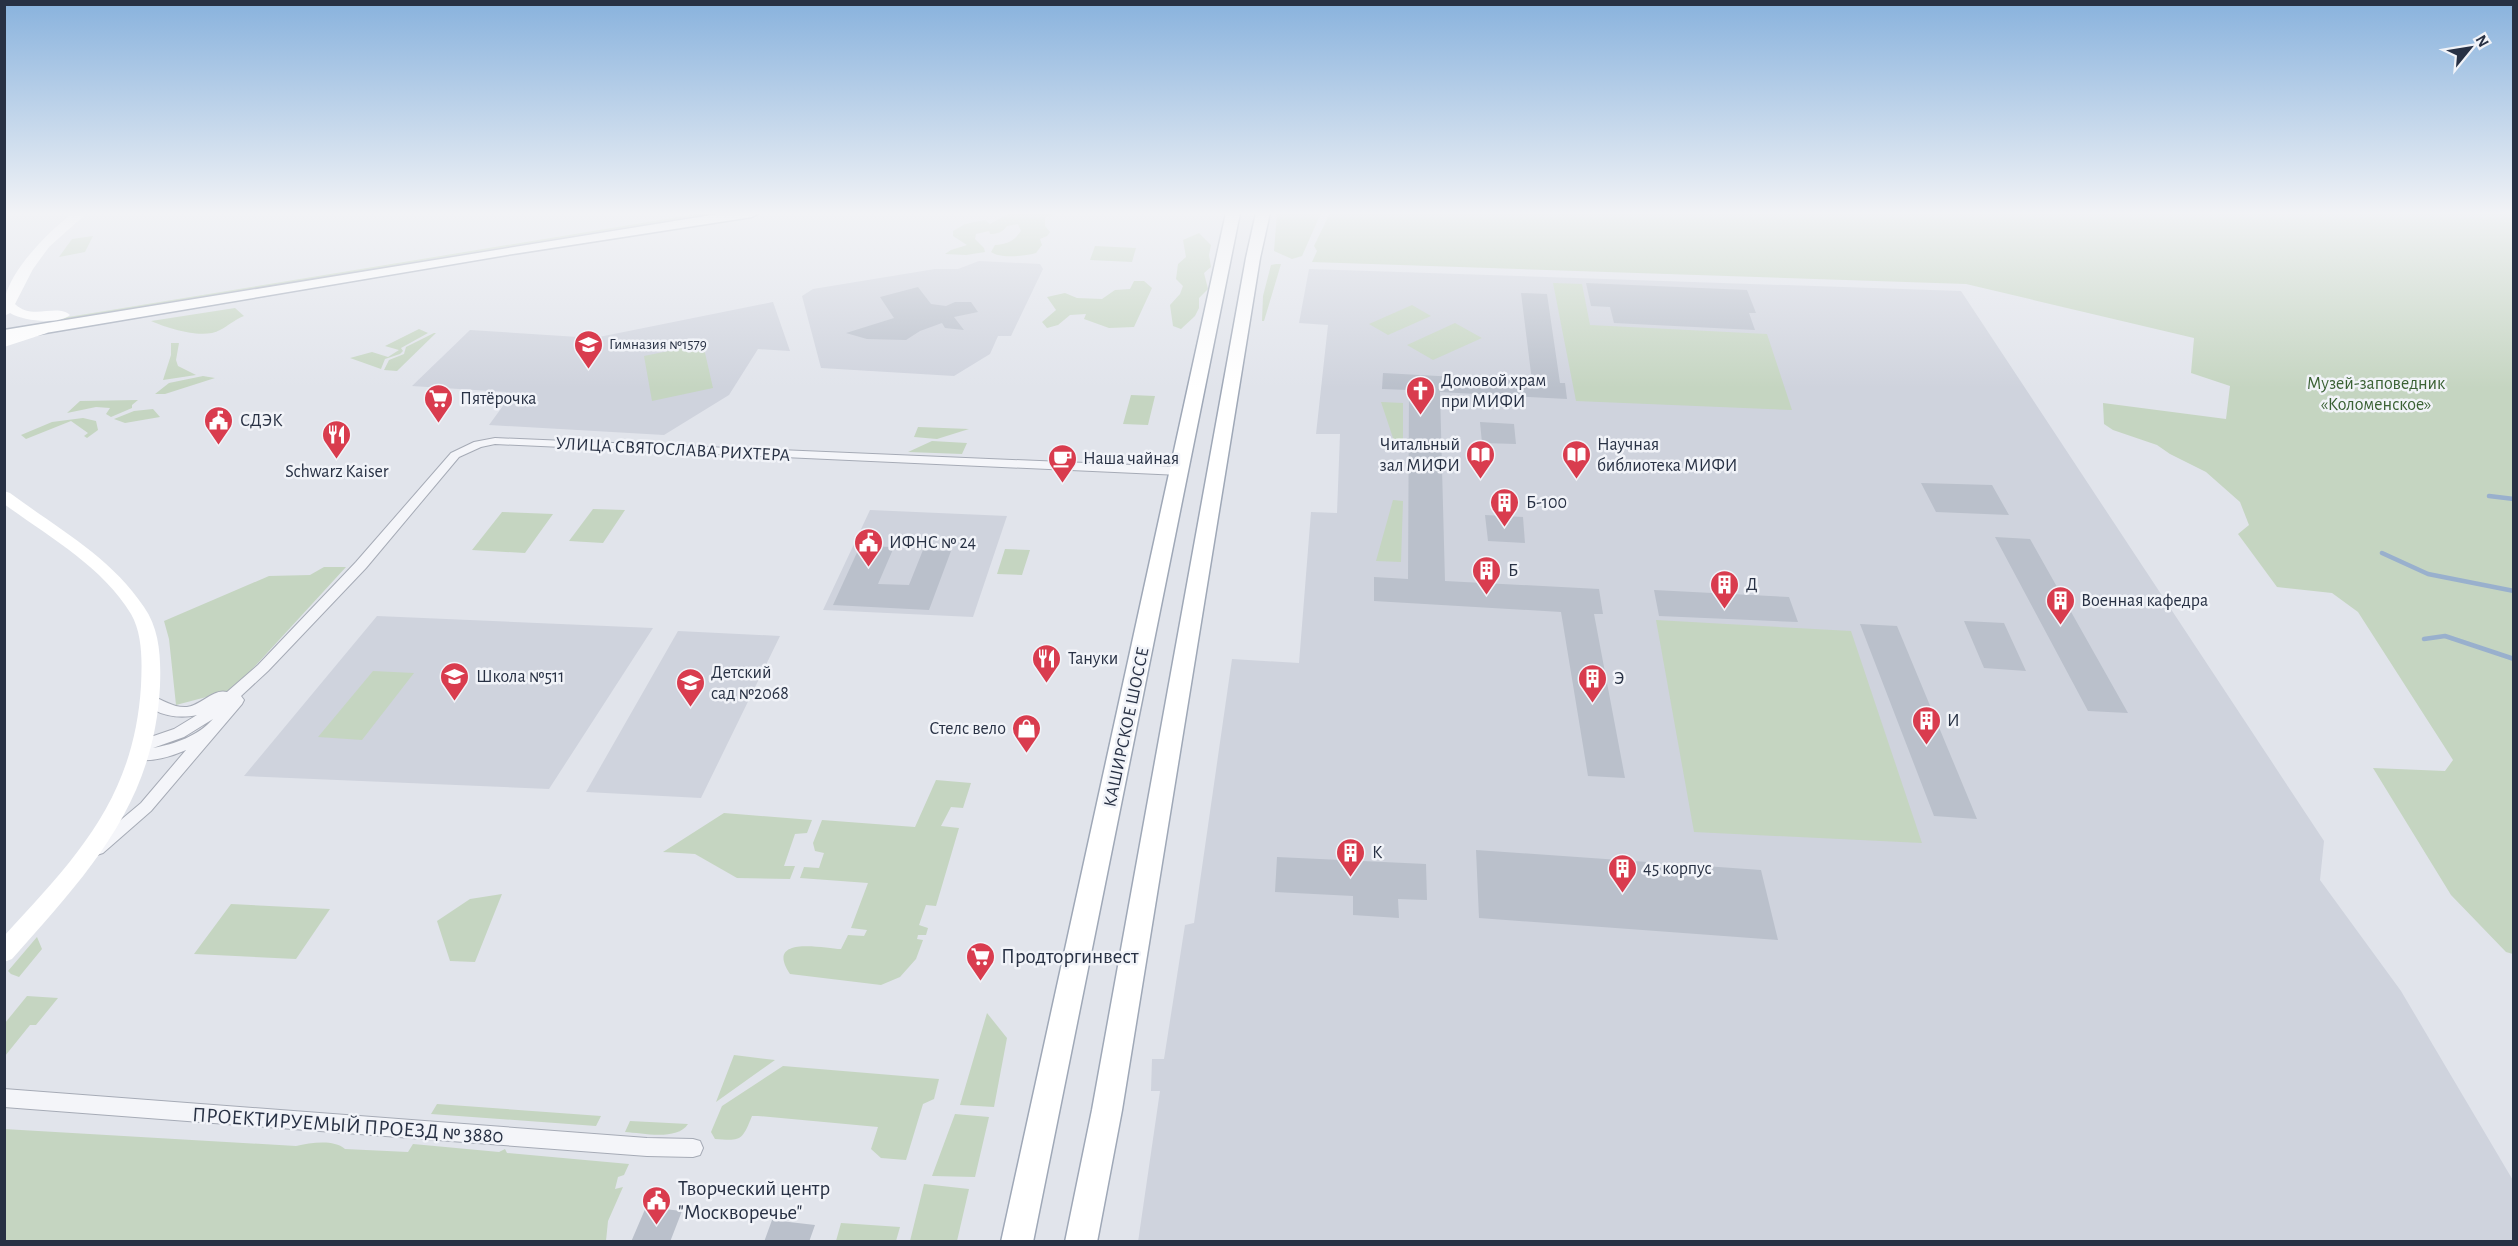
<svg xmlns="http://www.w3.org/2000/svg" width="2518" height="1246" font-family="'Alegreya Sans',sans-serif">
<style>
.built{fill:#cfd3dd}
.green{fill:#c5d5c1}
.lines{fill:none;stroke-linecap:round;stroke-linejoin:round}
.stream{stroke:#99b0cd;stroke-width:4.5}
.building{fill:#bac0cb}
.street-casing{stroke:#a6abb6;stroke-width:2}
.primary-casing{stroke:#9fa8b7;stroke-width:3}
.street{fill:#f4f5f9;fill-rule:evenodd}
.secondary{fill:#fff;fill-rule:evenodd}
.primary{fill:#fff;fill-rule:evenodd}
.labels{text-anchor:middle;stroke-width:5;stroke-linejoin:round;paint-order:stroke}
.far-poi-label{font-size:15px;fill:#283144;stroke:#f1f3f8;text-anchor:start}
.poi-label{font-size:18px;fill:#283144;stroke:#f1f3f8;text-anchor:start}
.park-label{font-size:18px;fill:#3a6134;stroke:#f1f3f8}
.street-label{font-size:18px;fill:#283144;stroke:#f1f3f8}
.near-poi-label{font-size:21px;fill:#283144;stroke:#f1f3f8;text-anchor:start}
.near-street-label{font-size:21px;fill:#283144;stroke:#f1f3f8}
</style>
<rect width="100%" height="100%" fill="#e1e4eb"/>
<path class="built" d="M979,261l61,3 3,5 -32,67h-13l-8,18 -36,22 -133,-8 -19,-72 11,-7 122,-20h23z
M1309,269l652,22 363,550 -4,39 81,111 113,191 -1,60h-1375l22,-151h-9l1,-32h12l21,-134 9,-2 38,-264 67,4 12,-151 26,1 3,-79h-24l12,-109 -29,-2z
M773,302l17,49 -32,-2 -29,46 -65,40 -175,-10 19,-26 -2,-7 -94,-6 58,-56 124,8z
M870,510l137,6 -34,101 -150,-7z
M377,616l276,12 -104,161 -305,-13z
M678,631l102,5 -79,162 -115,-6z"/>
<path class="green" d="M703,213h11l-659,108 1,-2z
M1010,213h41l2,2 -8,3v8l5,6 -3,4 -7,3 2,6 -6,8c-11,3 -35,6 -45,-1l4,-7c13,-1 19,-4 26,-14l-3,-7 -11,2c-4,6 -9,8 -17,8l-1,-3 -13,3 -1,5 9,9 1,4 -19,3 -21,-1 6,-4 16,-5 -14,-9v-5l12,-7 20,-4 5,4z
M1277,213h44l-19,43 -10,3 -18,-8z
M1330,213h1183v741l-7,-2 -55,-57 -78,-127 72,3 8,-11 -95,-148 -26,-19 -55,-6 -39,-53 11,-9 -9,-23 -34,-30 -36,-18 -13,-9 -44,-15 -9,-6 -1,-21 123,16 4,-33 -39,-13 3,-35 -228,-54 -654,-22 5,-11 -3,-5z
M1199,233l12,12 -2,10 2,12 -7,6 4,16 -9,9v10l-4,8 -14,13 -8,-3 -3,-21 10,-11 3,-8 -7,-7 2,-15 8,-7 -3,-17z
M93,236l-8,16 -26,5 13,-18z
M1095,246l41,2 -4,14 -42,-2z
M1276,264h5l-17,57h-2l1,-25 8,-31z
M1134,281h10l8,7 -18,39 -25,1 -25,-9 2,-5 -16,1 -12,10 -11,3 -5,-6 14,-12 -9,-13 18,-4 12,5 25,1 13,-9 15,-1z
M1553,283l29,1 8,41 177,9 25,76 -216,-9z
M1412,305l19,11 -43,19 -19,-11z
M235,308l9,8c-10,4 -16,10 -24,14 -17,10 -53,-2 -69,-9z
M1455,323l27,15 -49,22 -26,-15z
M419,329l9,4 -27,15 2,3 -3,3 -15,5 -4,10 -31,-11 22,-6 16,5 11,-7 -14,-4z
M434,333h2l-39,38 -13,-1 5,-10 15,-6 2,-7z
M171,343h8l-3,17 2,6 18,9 -33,5 8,-25z
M703,344l10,44 -61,13 -8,-45z
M203,376l12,2 -50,16h-10l14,-11z
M1131,395l24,1 -7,29 -25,-1z
M138,400l-6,5v3l-21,9 -5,-3 4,-6 -14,-1 -29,6 13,-12z
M1381,402l22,1v38h-9z
M153,409l7,8 -35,6 -11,-4 20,-8z
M83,418l13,3 2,9 -11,8 -3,-2 4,-3 -17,-12 -45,18 -5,-4 31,-13z
M918,427l51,2 -32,10 -23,-2z
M932,441l35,2 -5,11 -54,-2z
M1393,500l10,1 -2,61 -25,-1z
M593,509l32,1 -22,33 -34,-2z
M502,512l51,2 -28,39 -53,-3z
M1005,549l25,1 -8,25 -25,-1z
M324,567h22l-113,123 -57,15 -7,-66 -5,-18 105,-45 41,-1z
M1656,620l195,11 71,212 -228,-11z
M373,671l41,2 -52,67 -44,-3z
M936,780l35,3 -8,25 -12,-1 -10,19 18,2 -23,78 -10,-1 -7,20 9,3 -2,7h-8l-1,4 6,1 -7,19 -16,18 -19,8 -91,-11c-26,-39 33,-26 51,-25l7,-14 16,1 3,-6 -16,-2 17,-45 -68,-5 4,-11 15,1 5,-15 -9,-2 -2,-8 9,-23 93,7z
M724,813l88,7 -5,13 -12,1 -11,32h11l-5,13 -53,-1 -42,-24 -32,-2z
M502,894l-27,68 -25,-1 -13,-40 33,-22z
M231,904l99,5 -34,50 -102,-5z
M37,937l5,12 -23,28 -8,-3 -3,-3z
M27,996l31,2 -22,27h-6l-25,31v-33z
M987,1013l20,25 -13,69 -34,-2z
M734,1055l41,5 -59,42z
M783,1066l156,13 -5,20 -11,5 -17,56 -25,-2 -10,-9 7,-22 -120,-11h-6c-10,25 -11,25 -37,23l-4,-7 11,-26z
M437,1104l164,12 -5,10 -165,-12z
M955,1114l34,3 -14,60 -43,-1z
M630,1121l58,3c-11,17 -45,9 -63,8z
M4,1129l292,17c15,-3 37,-7 49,3l63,3 5,-8 86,8 6,-3 2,4 122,11 -5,11 -6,2 -3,12 8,-2 -15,34 -2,20h-601z
M924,1184l45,5 -12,52h-47z
M841,1223l59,4 -4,14h-60z"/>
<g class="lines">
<path class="stream" d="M2489,496l25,3
M2382,553l46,21 86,17
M2424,639l21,-3 69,23"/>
</g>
<path class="building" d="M1586,283l161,7 9,23h-7l6,17 -141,-7 -4,-16 -19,-1z
M918,287l13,17 15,2 9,-4h16l7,10 -24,5 10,13 -19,-2 -3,-5 -22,8 -14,9 -39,-1 -21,-6 48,-15 -14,-21z
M1521,293l26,1 13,89h5l2,16 -127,-7 5,189 154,8 4,25h-9l31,164 -37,-2 -27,-164 -187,-11v-24l34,2 1,-189 -27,-1 1,-16 149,8z
M1480,422l34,2 2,20 -34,-1z
M1921,483l71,2 17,30 -73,-3z
M1485,515l38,2 2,26 -37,-2z
M1995,537l35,2 98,174 -40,-2z
M860,546l34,1 -16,37 31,1 14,-35 28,1 -22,59 -96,-5z
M1654,590l135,7 9,25 -139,-6z
M1964,621l40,2 22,48 -42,-3z
M1860,624l37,2 80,193 -43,-3z
M1476,850l285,20 17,70 -299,-22z
M1277,857l149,7 1,36 -29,-1 1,19 -46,-3v-19l-78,-4z
M646,1207l36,4 -12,31h-39z
M772,1220l43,5 -6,17h-45z"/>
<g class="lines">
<defs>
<path id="street" d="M495,438l685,29 6,4 -6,4 -685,-31 -14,3 -22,10 -93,111 -98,103 -27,25 3,4 -2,4 -91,107 -48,42 -6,2 -6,-2 -2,-4 2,-4 50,-42 45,-53c-13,6 -36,13 -50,9l-2,-4 2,-4 5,-1 -4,-5 2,-4 35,-12 23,-14c-18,4 -42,1 -53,-14l2,-4 5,-1c13,4 22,12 36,11 14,-2 27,-19 40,-15l31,-27 98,-103 95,-109 23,-11zM213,719c-15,17 -38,25 -60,29l31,-11z
M4,1089l643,49 46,1 7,2 3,7 -3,7 -7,2 -46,-1 -643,-49z"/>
<path id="primary" d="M724,213h35l-7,4 -245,38 -503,85v-10z
M1226,213h14l-207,1029h-32z
M1256,213h14l-10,45 -138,852 -25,132h-32l27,-132 154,-852z"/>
</defs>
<use href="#street" class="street-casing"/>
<use href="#primary" class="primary-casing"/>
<use href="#street" class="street"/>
<path class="secondary" d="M73,213h14l-38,34 -16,22 -18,35c17,17 42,-1 55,11 -12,10 -47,6 -60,-2l-6,3c0,-6 -1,-14 1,-19 8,-30 44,-66 68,-84z
M42,326l5,1 2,3 -2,3 -43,14v-9z
M4,491l6,2c47,35 101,64 134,114 16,23 17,51 16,79 -6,119 -73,188 -148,273l-8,3v-26c73,-79 130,-138 137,-250 1,-23 2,-51 -10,-72 -29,-48 -82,-77 -127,-110z"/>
<use href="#primary" class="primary"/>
</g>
<linearGradient id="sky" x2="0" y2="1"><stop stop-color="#88b2dd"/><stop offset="0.55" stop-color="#f2f3f6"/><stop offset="1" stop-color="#f2f3f6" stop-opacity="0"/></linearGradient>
<rect width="2518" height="388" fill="url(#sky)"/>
<defs>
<symbol id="school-pin" viewBox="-11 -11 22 30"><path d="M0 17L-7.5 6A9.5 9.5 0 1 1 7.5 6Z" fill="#d93c4e" stroke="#f1f3f8"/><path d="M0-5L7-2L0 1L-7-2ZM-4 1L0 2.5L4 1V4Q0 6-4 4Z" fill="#fff"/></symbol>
<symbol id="church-pin" viewBox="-11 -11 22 30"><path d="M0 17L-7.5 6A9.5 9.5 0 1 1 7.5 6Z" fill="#d93c4e" stroke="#f1f3f8"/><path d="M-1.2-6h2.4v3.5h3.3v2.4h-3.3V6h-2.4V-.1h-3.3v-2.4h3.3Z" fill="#fff"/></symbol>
<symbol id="supermarket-pin" viewBox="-11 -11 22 30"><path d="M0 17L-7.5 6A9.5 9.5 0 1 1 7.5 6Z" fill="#d93c4e" stroke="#f1f3f8"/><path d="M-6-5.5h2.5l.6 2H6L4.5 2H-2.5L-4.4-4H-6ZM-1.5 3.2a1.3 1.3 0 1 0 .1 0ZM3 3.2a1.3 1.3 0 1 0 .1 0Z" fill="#fff"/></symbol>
<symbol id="civic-pin" viewBox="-11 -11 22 30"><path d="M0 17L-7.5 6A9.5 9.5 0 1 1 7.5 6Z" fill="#d93c4e" stroke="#f1f3f8"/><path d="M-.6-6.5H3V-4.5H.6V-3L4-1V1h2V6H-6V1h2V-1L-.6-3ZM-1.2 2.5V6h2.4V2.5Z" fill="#fff"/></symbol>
<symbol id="restaurant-pin" viewBox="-11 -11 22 30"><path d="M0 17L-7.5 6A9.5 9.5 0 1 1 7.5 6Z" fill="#d93c4e" stroke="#f1f3f8"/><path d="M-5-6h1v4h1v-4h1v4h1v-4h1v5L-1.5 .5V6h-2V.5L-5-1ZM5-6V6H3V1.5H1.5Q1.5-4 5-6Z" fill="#fff"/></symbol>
<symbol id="library-pin" viewBox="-11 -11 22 30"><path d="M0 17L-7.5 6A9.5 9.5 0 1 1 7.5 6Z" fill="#d93c4e" stroke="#f1f3f8"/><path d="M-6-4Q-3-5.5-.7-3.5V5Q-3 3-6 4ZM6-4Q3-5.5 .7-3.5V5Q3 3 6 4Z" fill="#fff"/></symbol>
<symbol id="cafe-pin" viewBox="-11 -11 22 30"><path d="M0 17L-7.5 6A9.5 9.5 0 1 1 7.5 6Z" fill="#d93c4e" stroke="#f1f3f8"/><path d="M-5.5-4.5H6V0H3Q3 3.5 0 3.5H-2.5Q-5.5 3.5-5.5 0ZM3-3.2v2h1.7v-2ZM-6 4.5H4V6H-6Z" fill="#fff"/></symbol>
<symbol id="building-pin" viewBox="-11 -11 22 30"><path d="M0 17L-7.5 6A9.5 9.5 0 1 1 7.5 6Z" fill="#d93c4e" stroke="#f1f3f8"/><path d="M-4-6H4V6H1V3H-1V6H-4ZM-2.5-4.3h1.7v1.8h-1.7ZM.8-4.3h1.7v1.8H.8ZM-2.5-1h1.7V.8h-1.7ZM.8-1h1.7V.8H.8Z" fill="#fff"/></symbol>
<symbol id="shop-pin" viewBox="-11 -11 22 30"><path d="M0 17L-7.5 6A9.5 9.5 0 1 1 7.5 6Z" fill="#d93c4e" stroke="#f1f3f8"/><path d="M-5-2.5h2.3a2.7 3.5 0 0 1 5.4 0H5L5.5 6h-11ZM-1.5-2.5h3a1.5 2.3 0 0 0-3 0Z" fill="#fff"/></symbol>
</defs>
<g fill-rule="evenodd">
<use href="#school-pin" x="572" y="328" width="33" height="45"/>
<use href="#church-pin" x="1404" y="374" width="33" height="45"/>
<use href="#supermarket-pin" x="422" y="382" width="33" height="45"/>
<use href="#civic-pin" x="202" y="404" width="33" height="45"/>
<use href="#restaurant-pin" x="320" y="418" width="33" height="45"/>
<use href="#library-pin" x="1464" y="438" width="33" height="45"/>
<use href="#library-pin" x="1560" y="438" width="33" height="45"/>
<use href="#cafe-pin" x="1046" y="442" width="33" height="45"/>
<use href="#building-pin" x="1488" y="486" width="33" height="45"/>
<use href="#civic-pin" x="852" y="526" width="33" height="45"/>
<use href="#building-pin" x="1470" y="554" width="33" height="45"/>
<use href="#building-pin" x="1708" y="568" width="33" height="45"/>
<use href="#building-pin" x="2044" y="584" width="33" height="45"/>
<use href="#restaurant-pin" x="1030" y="642" width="33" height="45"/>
<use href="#school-pin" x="438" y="660" width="33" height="45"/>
<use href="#building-pin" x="1576" y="662" width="33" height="45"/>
<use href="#school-pin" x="674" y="666" width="33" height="45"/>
<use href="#building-pin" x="1910" y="704" width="33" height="45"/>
<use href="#shop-pin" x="1010" y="712" width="33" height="45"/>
<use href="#building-pin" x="1334" y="836" width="33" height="45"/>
<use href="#building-pin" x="1606" y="852" width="33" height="45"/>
<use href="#supermarket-pin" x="964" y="940" width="33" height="45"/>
<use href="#civic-pin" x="640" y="1184" width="33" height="45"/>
</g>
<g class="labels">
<g class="far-poi-label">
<text x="609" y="349">Гимназия №1579</text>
</g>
<g class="poi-label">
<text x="1441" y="386">Домовой храм<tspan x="1441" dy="21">при МИФИ</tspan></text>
<text x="460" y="404">Пятёрочка</text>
<text x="240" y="426">СДЭК</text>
<text x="1460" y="450" text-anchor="end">Читальный<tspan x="1460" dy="21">зал МИФИ</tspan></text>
<text x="1597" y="450">Научная<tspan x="1597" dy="21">библиотека МИФИ</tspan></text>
<text x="1083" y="464">Наша чайная</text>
<text x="337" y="477" text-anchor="middle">Schwarz Kaiser</text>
<text x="1526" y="508">Б-100</text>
<text x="889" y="548">ИФНС № 24</text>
<text x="1508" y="576">Б</text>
<text x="1746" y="590">Д</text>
<text x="2081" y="606">Военная кафедра</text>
<text x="1068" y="664">Тануки</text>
<text x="711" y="678">Детский<tspan x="711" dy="21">сад №2068</tspan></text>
<text x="476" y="682">Школа №511</text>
<text x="1614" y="684">Э</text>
<text x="1947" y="726">И</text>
<text x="1006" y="734" text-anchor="end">Стелс вело</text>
<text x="1372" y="858">К</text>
<text x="1643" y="874">45 корпус</text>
</g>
<g class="park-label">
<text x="2376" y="389">Музей-заповедник<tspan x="2376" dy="21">«Коломенское»</tspan></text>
</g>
<g class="street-label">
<text transform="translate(673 449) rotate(3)" y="6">УЛИЦА СВЯТОСЛАВА РИХТЕРА</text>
<text transform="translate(1126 727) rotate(-78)" y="6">КАШИРСКОЕ ШОССЕ</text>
</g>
<g class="near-poi-label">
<text x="1001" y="963">Продторгинвест</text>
<text x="678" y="1195">Творческий центр<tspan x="678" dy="24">"Москворечье"</tspan></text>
</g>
<g class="near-street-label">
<text transform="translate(348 1125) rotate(4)" y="7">ПРОЕКТИРУЕМЫЙ ПРОЕЗД № 3880</text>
</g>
</g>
<rect width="2518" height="1246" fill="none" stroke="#283144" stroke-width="12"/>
<g transform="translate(2470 48) rotate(60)" stroke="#f1f3f8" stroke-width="4.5" paint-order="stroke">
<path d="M0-4.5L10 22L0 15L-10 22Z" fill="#283144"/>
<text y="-9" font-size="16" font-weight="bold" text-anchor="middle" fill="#283144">N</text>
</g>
</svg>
